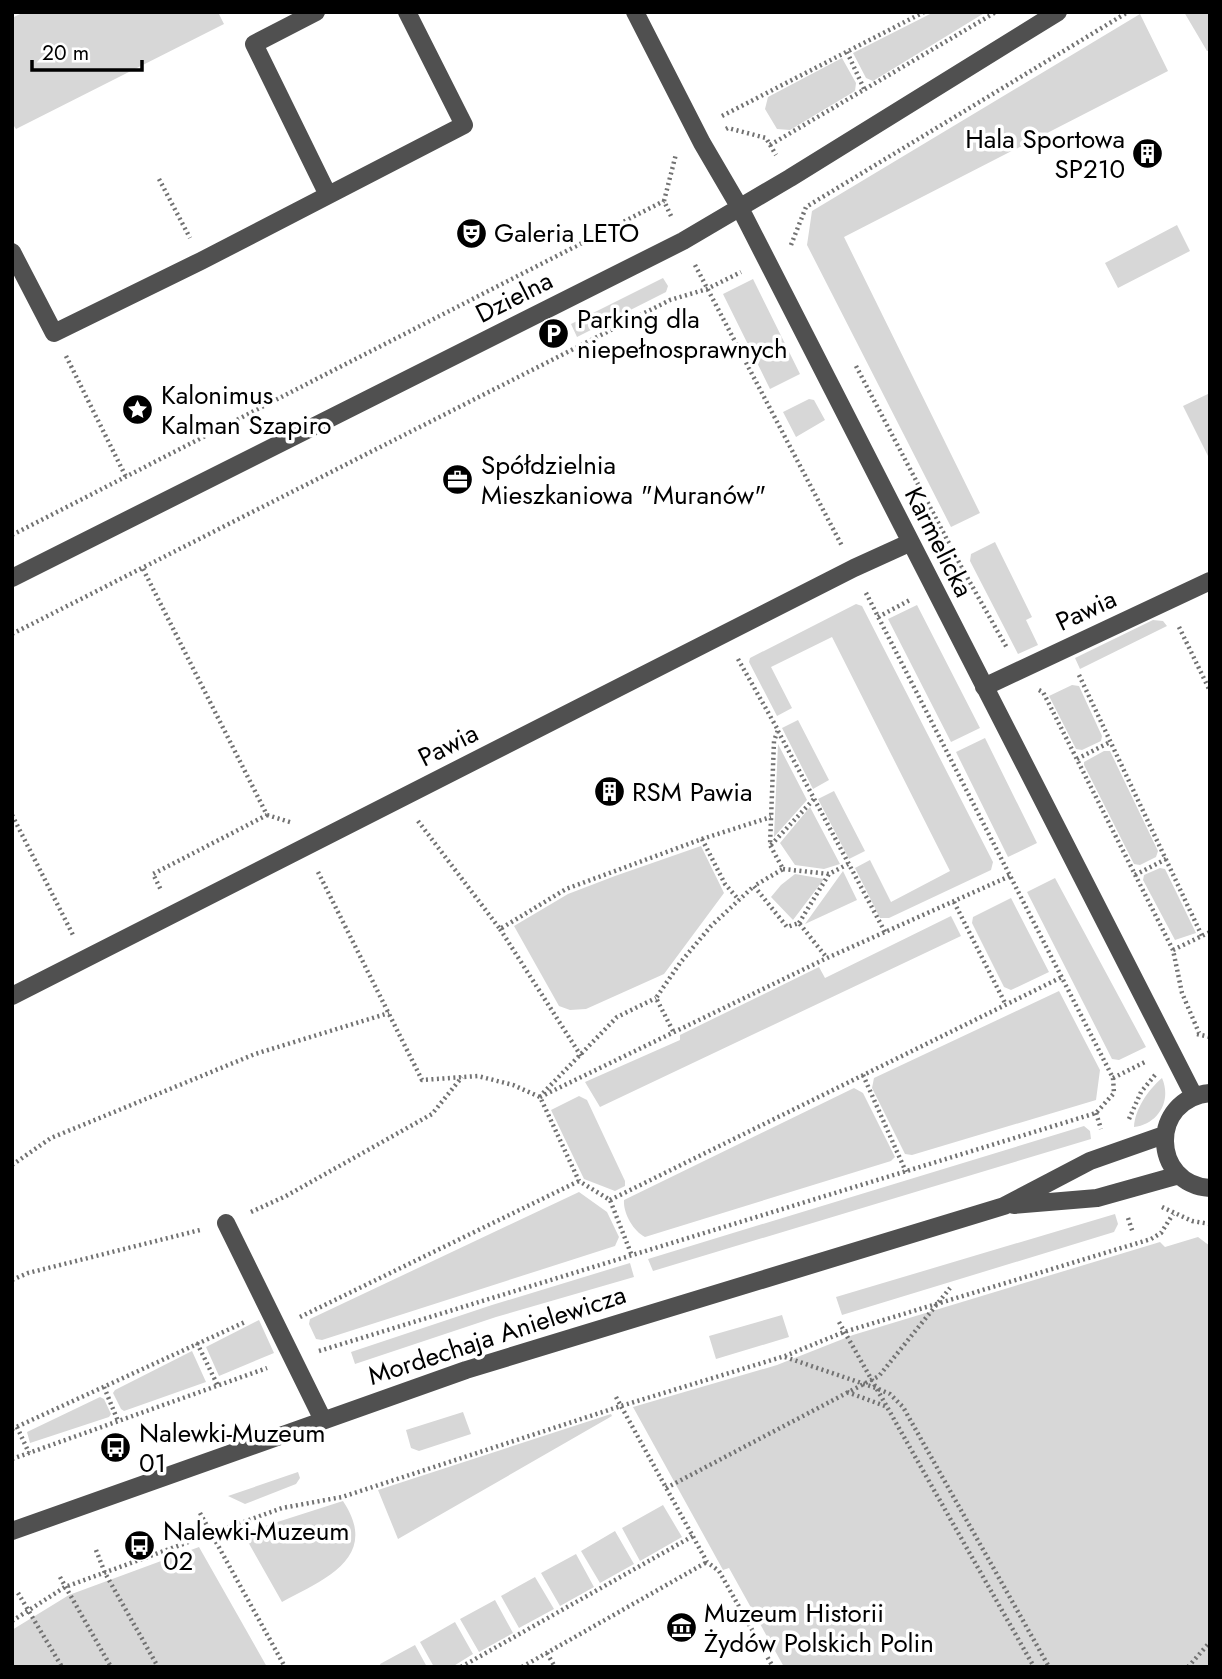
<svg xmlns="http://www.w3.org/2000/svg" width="1222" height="1679" font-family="Jost,sans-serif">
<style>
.green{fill:#d7d7d7}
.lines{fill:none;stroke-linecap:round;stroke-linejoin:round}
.path{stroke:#727272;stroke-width:4.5;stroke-dasharray:2 3.5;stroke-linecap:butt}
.minor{stroke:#505050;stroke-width:18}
.labels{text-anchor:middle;stroke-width:7;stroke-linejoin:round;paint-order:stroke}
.poi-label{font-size:26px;fill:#000;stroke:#fff;text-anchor:start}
.street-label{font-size:26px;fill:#000;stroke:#fff}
</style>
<rect width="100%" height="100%" fill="#fff"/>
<path class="green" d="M24,12h194l6,12 -208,105 -4,-6v-105z
M934,12h52l-113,69 -7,-3 -13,-25z
M1184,12h26v38l-3,1z
M1140,14l28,57 -324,166 136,276 -29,14 -144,-282 5,-34z
M842,58l14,25 -1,8 -65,39 -13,-1 -12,-20 3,-12z
M1177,225l13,26 -72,37 -13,-25z
M663,278l5,8 -2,6 -89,45 -6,-13z
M753,279l47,95 -30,15 -47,-95z
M1210,393v67l-27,-54z
M809,399l5,1 11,20 -29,17 -13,-25z
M995,542l37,75 -6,3 12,25 -20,9 -48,-93 1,-7z
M856,604l6,2 131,256 -2,8 -102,48h-9l-25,-50 15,-8 21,42 59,-31 -118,-234 -61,30 21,41 -15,8 -28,-54 1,-4z
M917,605l63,123 -29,14 -63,-123z
M1153,620l10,1 4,5 -87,43 -5,-11z
M1072,685l7,1 23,50 -1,5 -19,9 -6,-1 -27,-53z
M798,720l31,60 -16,9 -31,-61z
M985,738l52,105 -29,14 -52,-105z
M778,744l29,56 -33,37z
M1104,751h6l48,100 -2,6 -16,8 -6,-1 -50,-99v-3z
M834,791l31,60 -16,8 -31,-60z
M810,807l30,57 -16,5 -29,-4 -15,-22z
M701,846l23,47 -60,81 -78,35 -16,1 -11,-4 -45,-80 54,-32 47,-18z
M1160,868l5,1 31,64 -21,7 -32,-60 1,-5z
M843,871l14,29 -52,24z
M795,874l29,5 -31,41 -22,-23 10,-12z
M1055,878l91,169 -27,13 -7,-1 -85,-167z
M1011,898l38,74 -38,18 -7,-3 -32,-64 1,-6z
M951,916l10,20 -361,171 -15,-25 95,-42v-5l139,-68 6,11z
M1059,991l41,79 -4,30 -184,55 -7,-1 -33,-66 2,-10z
M1162,1078c10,23 -4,46 -28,49 1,-18 14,-37 28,-49z
M854,1088l9,5 32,64 -4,4 -246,76c-12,-6 -22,-24 -21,-37z
M579,1096l8,4 38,81v5l-10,5 -31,-12 -33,-69z
M1084,1126l6,5 1,8 -438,132 -5,-12z
M579,1192l28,20 12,25 -4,9 -293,94 -6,-1 -7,-15 1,-5z
M1115,1214l3,10 -4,8 -272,83 -6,-18z
M1198,1237l12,9v421h-426l-55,-99 -6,2 -90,-163 144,-42 76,-30 307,-93 5,5z
M630,1263l4,14 -138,40 -141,47 -4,-12 141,-47z
M782,1315l7,22 -73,22 -7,-23z
M259,1320l15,33 -55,23 -13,-29z
M192,1351l14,31 -82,29 -3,-2 -8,-16 2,-3z
M100,1397l4,2 7,15 -2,3 -79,26 -3,-11z
M463,1412l8,22 -52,17 -8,-3 -5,-18z
M611,1414l1,2 -214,123 -20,-49z
M298,1472l2,6 -4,6 -51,20 -17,-8z
M343,1501c38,57 -20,79 -61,101l-39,-69z
M663,1505l19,32 -42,24 -18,-33z
M615,1531l19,33 -34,19 -19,-32z
M199,1547l68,120h-255v-37l57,-35z
M576,1554l18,33 -34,19 -19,-33z
M535,1577l19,32 -35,19 -18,-32z
M495,1600l18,33 -34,19 -19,-33z
M455,1622l18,32 -21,13h-18l-14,-25z
M415,1645l12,22h-46l-1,-3z"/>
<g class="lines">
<path class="path" d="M847,52l18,39
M722,116l202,-104
M726,129l2,-1 38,10 10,17
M770,145l226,-133
M159,179l31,59
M671,216l-7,-15 12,-47
M791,245l15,-38 322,-195
M695,265l147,281
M66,356l60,121
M856,366l107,204
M12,535l652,-334
M143,569l124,246 -114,59 8,16
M961,571l2,-1 44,78
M878,617l32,-17
M1179,627l31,64
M12,634l658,-334 37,-11 34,-17
M738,659l40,71 -4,11 -4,104 13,24 -29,17 33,41 12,-4 28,35
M1079,675l123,261
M1039,690l4,2 130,258 9,43 17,40
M778,731l107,201
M1077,759l33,-17
M12,815l61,120
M267,815l26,8
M418,821l82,108 66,-40 136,-50 69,-22
M702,839l23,45 14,16
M771,845l43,-46
M783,869l46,5 19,-10
M318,872l104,208 56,-4 35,9 27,12 39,84 31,19 22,56
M1135,875l31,-16
M954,902l52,103
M799,923l30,-49
M500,929l81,127
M1173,950l37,-18
M673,1031l-17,-33 24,-35 31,-37 43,-40
M1197,1034l13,3
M863,1075l43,97
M1113,1078l34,-17
M543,1093l74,-76 39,-19
M540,1097l287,-139 183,-82
M1096,1113l5,16
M1129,1119l12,-27 14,-17
M12,1165l39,-27 204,-84 134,-41
M610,1200l452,-223
M1162,1207l30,14 18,3
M251,1212l35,-16 146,-82 30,-37
M1128,1218l5,15
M12,1280l16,-7 172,-43
M300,1317l279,-136
M839,1322l195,345
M197,1343l21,43
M319,1351l777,-238 18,-20 -1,-15 -248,-487
M785,1357l91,31 14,6 13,13 146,260
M104,1387l14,34
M847,1392l38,14
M616,1397l91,165 12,9 54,96
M17,1427l12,26
M12,1429l233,-107
M12,1459l255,-91
M666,1488l213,-112 71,-88
M200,1513l85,154
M96,1550l9,23 53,94
M60,1577l51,90
M18,1593l44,74
M12,1621l53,-34 217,-79 60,-11 279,-91 164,-50 59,-24 307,-93 10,-6 12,-19
M547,1653l8,14
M461,1667l232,-131
M522,1667l185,-105
M1188,1667l22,-25"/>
<path class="minor" d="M316,12l-62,32 74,151
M635,12l67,131 38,65 454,888
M12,252l42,81 147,-72 263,-136 -57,-113
M12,578l671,-337 107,-63 268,-166
M984,687l226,-106
M12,996l842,-428 55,-25
M1210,1093c-61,6 -59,91 0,95
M1014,1205l83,-7 82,-23
M226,1223l97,197
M12,1531l454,-161 538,-164 86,-45 74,-26"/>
</g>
<defs>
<symbol id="building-disc" viewBox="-11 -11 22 22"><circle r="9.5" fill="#000" stroke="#fff"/><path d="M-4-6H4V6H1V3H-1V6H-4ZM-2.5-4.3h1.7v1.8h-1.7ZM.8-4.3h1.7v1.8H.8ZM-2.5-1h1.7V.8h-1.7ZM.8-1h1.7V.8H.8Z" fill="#fff"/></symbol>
<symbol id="theatre-disc" viewBox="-11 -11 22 22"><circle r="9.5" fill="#000" stroke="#fff"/><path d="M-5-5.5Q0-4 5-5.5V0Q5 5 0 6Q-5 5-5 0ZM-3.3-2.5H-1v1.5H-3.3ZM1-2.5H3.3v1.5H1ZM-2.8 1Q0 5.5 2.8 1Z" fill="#fff"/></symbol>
<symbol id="parking-disc" viewBox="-11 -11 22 22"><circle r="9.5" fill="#000" stroke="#fff"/><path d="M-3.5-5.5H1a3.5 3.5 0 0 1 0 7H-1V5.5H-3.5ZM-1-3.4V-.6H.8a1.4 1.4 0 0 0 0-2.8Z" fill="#fff"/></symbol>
<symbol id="sight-disc" viewBox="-11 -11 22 22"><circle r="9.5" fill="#000" stroke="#fff"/><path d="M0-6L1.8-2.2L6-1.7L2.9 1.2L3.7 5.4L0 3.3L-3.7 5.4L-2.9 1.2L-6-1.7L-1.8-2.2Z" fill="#fff"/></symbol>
<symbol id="office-disc" viewBox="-11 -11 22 22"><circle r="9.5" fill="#000" stroke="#fff"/><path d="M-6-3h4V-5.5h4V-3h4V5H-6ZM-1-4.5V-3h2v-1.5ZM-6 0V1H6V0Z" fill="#fff"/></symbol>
<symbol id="bus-disc" viewBox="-11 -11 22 22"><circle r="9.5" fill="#000" stroke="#fff"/><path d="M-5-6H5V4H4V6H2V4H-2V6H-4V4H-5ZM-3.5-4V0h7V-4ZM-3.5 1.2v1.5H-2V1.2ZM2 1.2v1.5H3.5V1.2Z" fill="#fff"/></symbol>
<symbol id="museum-disc" viewBox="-11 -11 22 22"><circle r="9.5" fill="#000" stroke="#fff"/><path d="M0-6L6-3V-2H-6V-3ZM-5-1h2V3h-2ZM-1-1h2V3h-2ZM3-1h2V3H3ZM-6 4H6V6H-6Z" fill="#fff"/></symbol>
</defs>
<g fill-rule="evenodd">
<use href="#building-disc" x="1130" y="136" width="35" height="35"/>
<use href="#theatre-disc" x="454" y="216" width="35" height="35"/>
<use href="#parking-disc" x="536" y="316" width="35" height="35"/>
<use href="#sight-disc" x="120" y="392" width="35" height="35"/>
<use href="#office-disc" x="440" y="462" width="35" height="35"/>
<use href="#building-disc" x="592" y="774" width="35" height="35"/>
<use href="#bus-disc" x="98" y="1430" width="35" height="35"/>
<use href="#bus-disc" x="122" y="1528" width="35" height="35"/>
<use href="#museum-disc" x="664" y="1610" width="35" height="35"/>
</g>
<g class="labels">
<g class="poi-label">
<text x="1125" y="148" text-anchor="end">Hala Sportowa<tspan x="1125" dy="30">SP210</tspan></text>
<text x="494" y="242">Galeria LETO</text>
<text x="577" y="328">Parking dla<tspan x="577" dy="30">niepełnosprawnych</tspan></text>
<text x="161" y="404">Kalonimus<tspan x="161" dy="30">Kalman Szapiro</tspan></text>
<text x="481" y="474">Spółdzielnia<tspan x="481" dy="30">Mieszkaniowa "Muranów"</tspan></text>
<text x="632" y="801">RSM Pawia</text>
<text x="139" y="1442">Nalewki-Muzeum<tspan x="139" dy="30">01</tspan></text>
<text x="163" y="1540">Nalewki-Muzeum<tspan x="163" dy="30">02</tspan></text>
<text x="704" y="1622">Muzeum Historii<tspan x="704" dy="30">Żydów Polskich Polin</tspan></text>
</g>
<g class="street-label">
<text transform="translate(514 297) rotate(-27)" y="9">Dzielna</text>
<text transform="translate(939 542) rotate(63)" y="9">Karmelicka</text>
<text transform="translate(1086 610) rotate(-25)" y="9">Pawia</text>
<text transform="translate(448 745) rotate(-27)" y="9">Pawia</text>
<text transform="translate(497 1335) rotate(-18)" y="9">Mordechaja Anielewicza</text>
</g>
</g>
<rect width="1222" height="1679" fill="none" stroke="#000000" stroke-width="28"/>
<path d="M32 60v10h110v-10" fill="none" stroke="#000000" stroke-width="3.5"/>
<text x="42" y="60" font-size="21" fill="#000000" stroke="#ffffff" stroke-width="5" paint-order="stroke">20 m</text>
</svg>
